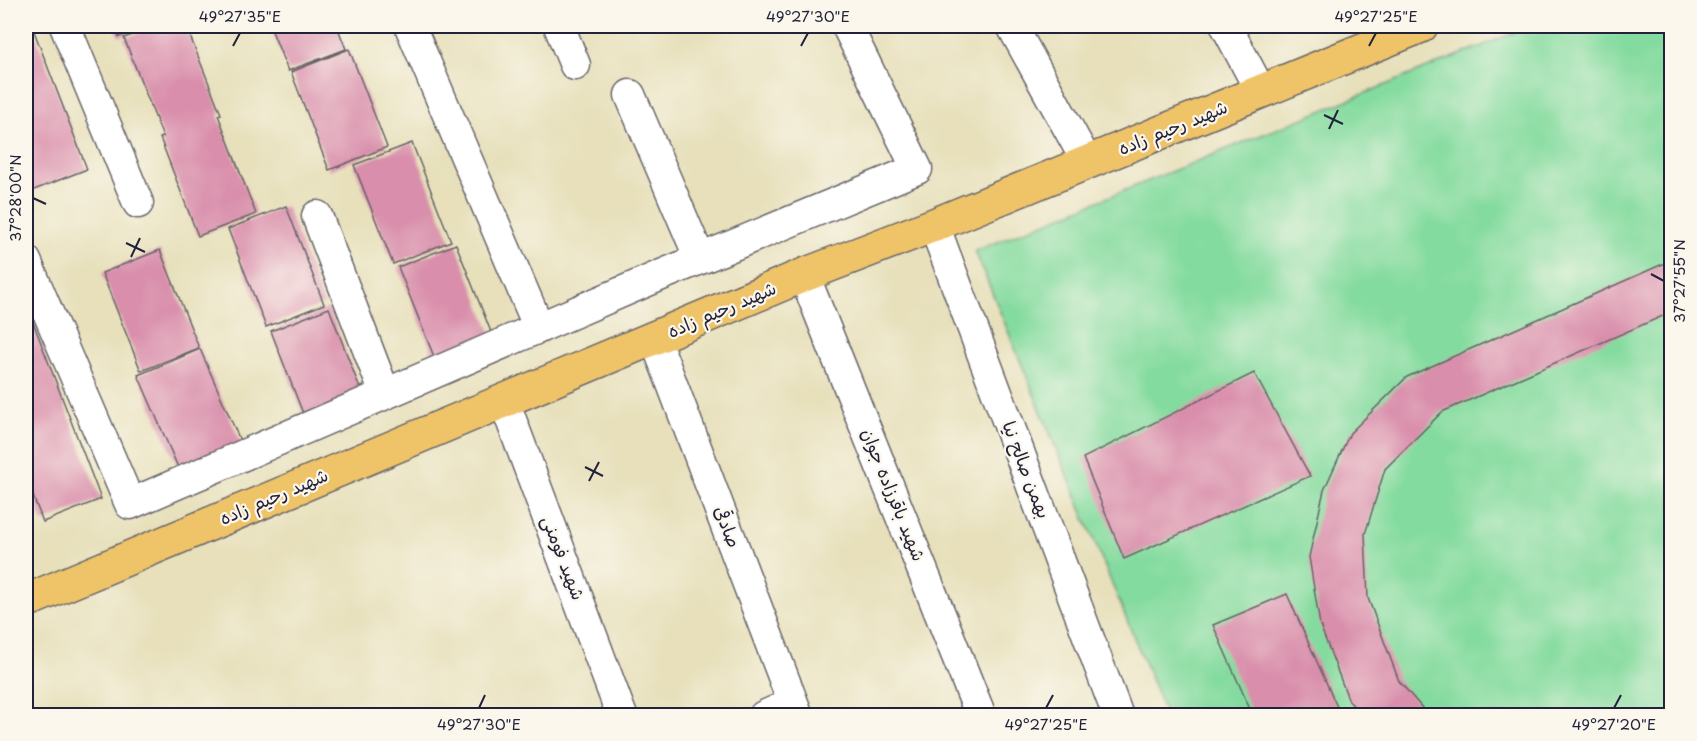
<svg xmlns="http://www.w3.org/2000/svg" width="1697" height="741" font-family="'Playpen Sans','Playpen Sans Arabic',sans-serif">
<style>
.green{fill:#84db9f;stroke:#537e6d;stroke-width:1.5}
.building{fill:#d98eab}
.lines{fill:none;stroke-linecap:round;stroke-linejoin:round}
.minor-casing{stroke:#676468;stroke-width:33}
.major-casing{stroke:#676468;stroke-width:36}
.minor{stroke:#fff;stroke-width:30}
.major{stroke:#efc469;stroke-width:33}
.ticks{fill:none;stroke:#22223b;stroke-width:2}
.labels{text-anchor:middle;stroke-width:4.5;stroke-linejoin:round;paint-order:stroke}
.street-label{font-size:18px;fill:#22223b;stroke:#fbf7ec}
.neatline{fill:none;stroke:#22223b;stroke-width:2}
.ticks-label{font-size:15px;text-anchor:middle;fill:#22223b}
</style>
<rect width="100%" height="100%" fill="#fbf7ec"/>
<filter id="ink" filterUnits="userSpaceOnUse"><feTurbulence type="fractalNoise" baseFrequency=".0167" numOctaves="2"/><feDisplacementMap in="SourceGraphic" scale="12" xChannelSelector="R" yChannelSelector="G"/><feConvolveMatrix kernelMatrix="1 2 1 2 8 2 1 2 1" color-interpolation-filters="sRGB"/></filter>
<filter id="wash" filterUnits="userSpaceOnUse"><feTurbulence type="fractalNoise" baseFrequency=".008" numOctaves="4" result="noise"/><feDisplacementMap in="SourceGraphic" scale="24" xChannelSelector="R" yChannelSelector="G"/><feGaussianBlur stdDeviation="1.35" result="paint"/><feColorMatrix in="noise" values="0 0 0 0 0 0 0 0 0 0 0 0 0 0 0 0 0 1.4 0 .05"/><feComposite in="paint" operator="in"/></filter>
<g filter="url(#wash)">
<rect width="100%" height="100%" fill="#e7e0bb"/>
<path class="green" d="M1531,26h140v689h-505l-191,-464z"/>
<g id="blocks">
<path class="building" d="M26,26h6l55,143 -58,23 -3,-9z
M115,26h32l-28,11z
M157,26h29l35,88 -3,1 38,99 -58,22 -38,-98 3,-1 -39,-99z
M270,26h67l9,23 -58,22z
M349,49l38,98 -58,23 -38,-98z
M412,143l39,98 -58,23 -39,-99z
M286,206l38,98 -58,23 -38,-98z
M456,244l39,98 -58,22 -39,-97z
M160,250l39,98 -58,23 -39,-98z
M1672,260v52l-230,100 -57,57 -20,65 3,64 31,83 30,35h-66l-14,-15 -29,-76 -11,-68 15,-67 26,-57 57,-56z
M26,304l75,195 -58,23 -17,-44z
M329,308l38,99 -58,22 -38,-98z
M200,349l42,96 -62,27 -42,-97z
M1254,373l56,103 -186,83 -41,-101z
M1287,594l54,122h-88l-40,-91z"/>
</g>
</g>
<g filter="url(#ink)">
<use href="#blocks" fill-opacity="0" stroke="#676468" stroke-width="1.5"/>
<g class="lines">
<defs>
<path id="minor" d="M65,26l73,177
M410,26l129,302
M559,26l16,39
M1012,26l75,136
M1226,26l35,66
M630,95l70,164
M317,216l68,178
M934,225l184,491
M26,261l104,243 529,-228 258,-107 -70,-143
M804,275l177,441
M655,339l143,377
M504,401l118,315
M764,716l29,-13"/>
<path id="major" d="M26,601l778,-326 130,-50 487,-199"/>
</defs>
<use href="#minor" class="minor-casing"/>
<use href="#major" class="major-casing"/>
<use href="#minor" class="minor"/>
<use href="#major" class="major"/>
</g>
</g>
<path class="ticks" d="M233,46l7,-13M801,46l7,-13M1369,46l7,-13M1324,115l19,9M1329,129l9,-19M33,198l13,6M126,243l19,9M131,257l9,-19M1651,274l13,7M585,467l18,9M589,481l10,-19M479,708l6,-13M1046,708l7,-13M1614,708l7,-13"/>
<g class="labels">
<g class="street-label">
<text transform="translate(1173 128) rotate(-22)" y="6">شهید رحیم زاده</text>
<text transform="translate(722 310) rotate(-23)" y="6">شهید رحیم زاده</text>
<text transform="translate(1026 470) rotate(69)" y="6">بهمن صالح نیا</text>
<text transform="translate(893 495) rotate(68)" y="6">شهید باقرزاده جوان</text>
<text transform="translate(274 497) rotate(-23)" y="6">شهید رحیم زاده</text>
<text transform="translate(727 527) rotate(69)" y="6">صادقی</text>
<text transform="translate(563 558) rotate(69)" y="6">شهید فومنی</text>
</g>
</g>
<rect width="1697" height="741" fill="none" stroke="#fbf7ec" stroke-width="66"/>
<rect x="33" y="33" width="1631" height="675" class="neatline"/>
<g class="ticks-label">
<text x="240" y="22">49°27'35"E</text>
<text x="808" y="22">49°27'30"E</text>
<text x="1376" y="22">49°27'25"E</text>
<text transform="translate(16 198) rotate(-90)" y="5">37°28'00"N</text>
<text transform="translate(1680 281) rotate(-90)" y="5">37°27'55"N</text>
<text x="479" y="730">49°27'30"E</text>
<text x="1046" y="730">49°27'25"E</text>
<text x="1614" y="730">49°27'20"E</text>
</g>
</svg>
